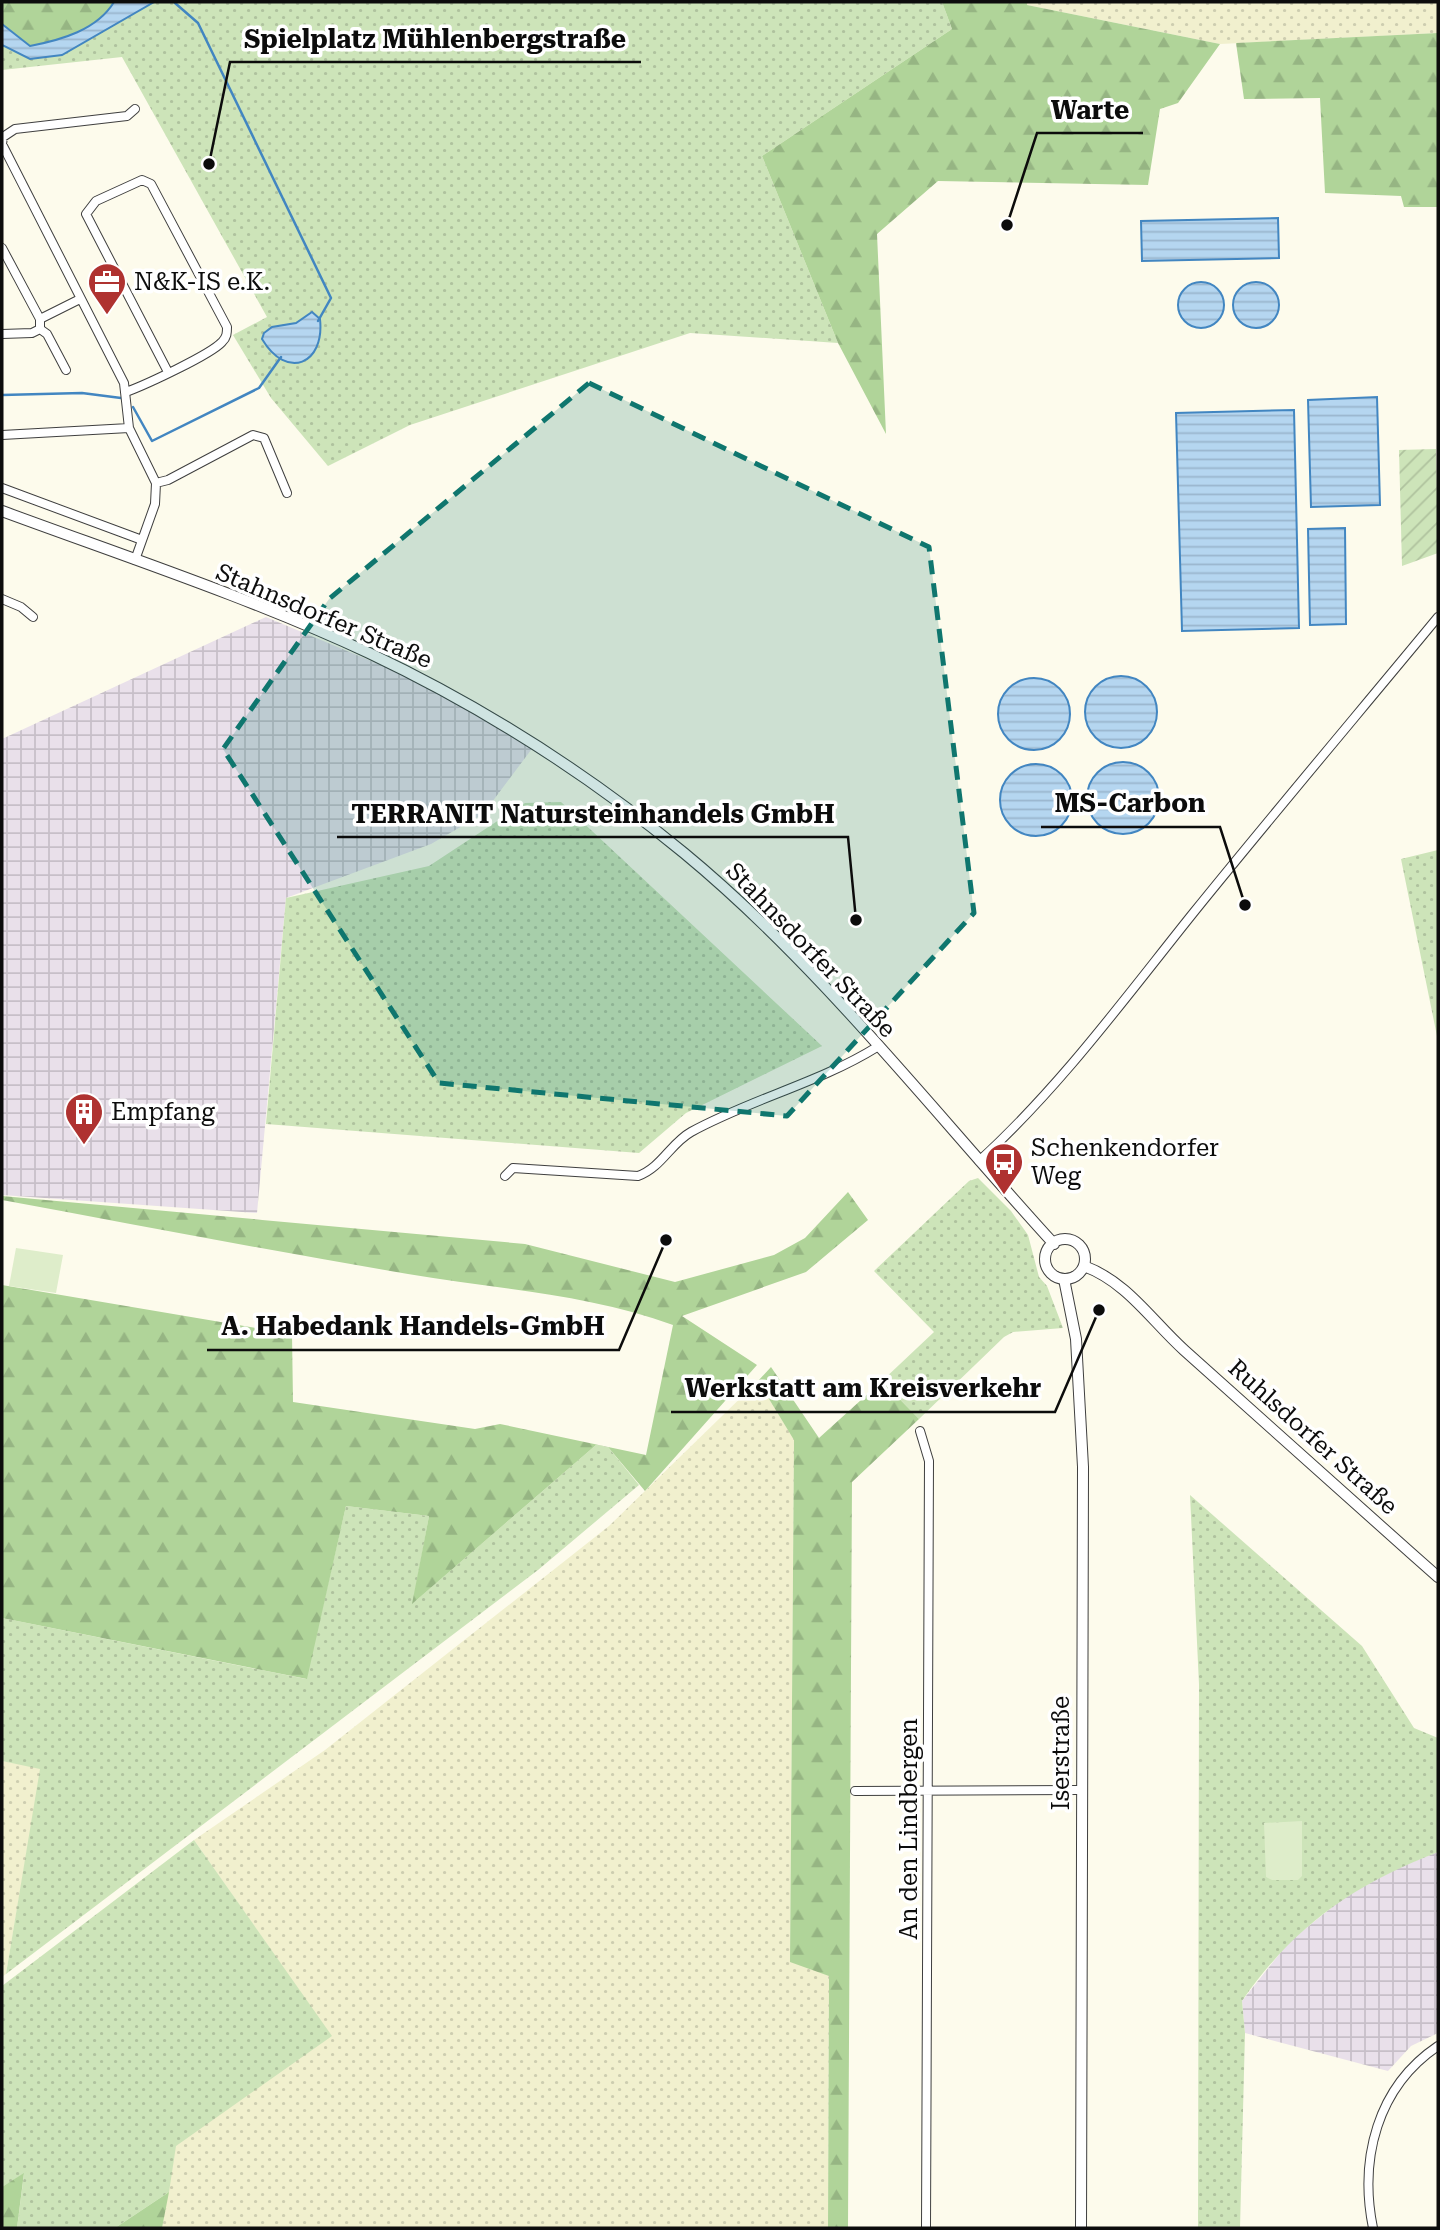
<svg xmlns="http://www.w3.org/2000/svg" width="1440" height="2230" font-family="'Roboto Serif',serif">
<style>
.industrial{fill:url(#industrial-grid)}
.farmland{fill:url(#farmland-dots)}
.grass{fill:url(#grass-dots)}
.forest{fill:url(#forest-firs)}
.garden{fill:url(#garden-furrows)}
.pitch{fill:#deedca}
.water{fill:url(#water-rules);stroke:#4286c1;stroke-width:2}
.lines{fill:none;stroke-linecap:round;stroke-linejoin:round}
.stream{stroke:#4286c1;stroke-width:2.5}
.minor-casing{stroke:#3f3f3f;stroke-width:10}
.tertiary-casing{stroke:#3f3f3f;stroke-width:12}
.minor{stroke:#fff;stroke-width:8}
.tertiary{stroke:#fff;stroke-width:10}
.marked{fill:#0f766e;fill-opacity:0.2;stroke:#0f766e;stroke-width:5;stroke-dasharray:14 9;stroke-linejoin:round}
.labels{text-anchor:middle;stroke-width:7;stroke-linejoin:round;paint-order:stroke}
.poi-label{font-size:24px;fill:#0c0c0c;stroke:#fff;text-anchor:start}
.street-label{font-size:24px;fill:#0c0c0c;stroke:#fff}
.leader{fill:none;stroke:#0c0c0c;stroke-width:2.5}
.callout-dot{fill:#0c0c0c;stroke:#fff;stroke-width:2.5}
.callout-label{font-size:26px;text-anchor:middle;font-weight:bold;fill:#0c0c0c;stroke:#fff;stroke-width:7;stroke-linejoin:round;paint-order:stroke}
</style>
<defs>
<pattern id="industrial-grid" width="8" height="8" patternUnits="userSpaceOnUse" patternTransform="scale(1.75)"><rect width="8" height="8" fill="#e9e0ea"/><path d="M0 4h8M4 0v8" fill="none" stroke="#c7bfc8"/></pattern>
<pattern id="farmland-dots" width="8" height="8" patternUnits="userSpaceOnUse" patternTransform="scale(1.75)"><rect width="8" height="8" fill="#f1f0ce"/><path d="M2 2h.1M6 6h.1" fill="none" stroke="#cdcdb0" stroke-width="1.8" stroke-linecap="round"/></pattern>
<pattern id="grass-dots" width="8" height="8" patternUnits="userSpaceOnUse" patternTransform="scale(1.75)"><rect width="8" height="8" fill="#cde4b9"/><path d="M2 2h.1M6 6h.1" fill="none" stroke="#afc29e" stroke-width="1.8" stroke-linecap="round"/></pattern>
<pattern id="forest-firs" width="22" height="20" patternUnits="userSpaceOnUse" patternTransform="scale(1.75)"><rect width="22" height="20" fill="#b0d499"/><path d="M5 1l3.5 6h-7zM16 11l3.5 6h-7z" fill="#96b583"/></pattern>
<pattern id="garden-furrows" width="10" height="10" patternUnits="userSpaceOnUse" patternTransform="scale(1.75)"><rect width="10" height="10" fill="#cde4b9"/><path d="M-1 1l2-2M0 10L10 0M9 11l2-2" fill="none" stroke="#afc29e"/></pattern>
<pattern id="water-rules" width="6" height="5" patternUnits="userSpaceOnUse" patternTransform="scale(1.75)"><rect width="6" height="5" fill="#b5d6f0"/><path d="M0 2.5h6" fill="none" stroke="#9ab6cd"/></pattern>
</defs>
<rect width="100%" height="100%" fill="#fdfbec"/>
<path class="industrial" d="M266,617l117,49h13l138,80 -51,68 -52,30 -145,54 -29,315 -255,-18v-456z
M1438,1852v181l-27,13 -23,25 -143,-38 -3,-32 47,-59 58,-47 55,-29z"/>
<path class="farmland" d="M1027,2h411v31l-218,11 -193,-39z
M758,1381l36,58 -4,522 39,14 -1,253h-666l14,-88 155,-104 -137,-196 131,-90 284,-224z
M2,1761l39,7 -35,206 -4,3z"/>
<path class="grass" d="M154,2h788l10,27 -190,127 76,187 -148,-10 -280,92 -82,41 -57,-68 -38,-63 34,-18 -145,-260 -120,13v-25l28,14 32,-4z
M561,802l261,244 -136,67 -47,40 -373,-29 20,-226 143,-32 96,-63z
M1438,850v191l-37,-182z
M978,1178l33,33 17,24 11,42 8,9 16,42 -50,4 -9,5 -85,82 -37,-38 52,-49 -60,-61 95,-90z
M596,1445l12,2 31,38 -101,85 -532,404 34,-205 -38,-8v-143l304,61 40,-173 83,10 -16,87z
M1190,1495l172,151 52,82 24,10v114c-85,33 -144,74 -196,149l3,32 -5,195h-42l1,-544z
M194,1840l138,196 -156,110 -7,46 -54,36h-98l7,-54 -22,13v-201z"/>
<path class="forest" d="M2,2h112c-17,28 -53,38 -84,44l-28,-22z
M942,2h85v3l193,39 -42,59 -18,6 -12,76 -210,-4 -61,53 9,200 -48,-91 -76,-187 190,-127z
M1438,33v174h-34l-3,-11 -76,-3 -5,-95 -76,1 -8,-56z
M848,1192l20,28 -62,52 -124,44 75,49 -112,126 -37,-44 -12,-2 -184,159 17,-88 -83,-10 -39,173 -305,-61v-333l290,49 1,68 182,27 25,-5 146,31 27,-130c-84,-31 -178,-36 -265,-51 -136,-23 -271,-49 -406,-74v-4l523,48 150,38 99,-27 31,-17z
M771,1367l48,71 63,-57 37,38 -67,63 -4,746h-20l1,-252 -39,-14 4,-522 -36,-59z
M24,2173l-7,55h-15v-41z
M169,2192l-7,36h-47z"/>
<path class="garden" d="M1436,449l2,104 -36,13 -3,-116z"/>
<path class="pitch" d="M16,1248l47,7 -7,38 -47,-7z
M1302,1821v55l-4,4h-26l-6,-3 -2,-54z"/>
<path class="water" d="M114,2h40l-92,53 -32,4 -28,-14v-21l28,22c31,-6 67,-16 84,-44z
M1278,218l1,40 -137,3 -1,-40z
M1233 305a23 23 0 1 1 46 0a23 23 0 1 1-46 0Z
M1178 305a23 23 0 1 1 46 0a23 23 0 1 1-46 0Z
M312,312l8,7c5,45 -33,62 -58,20l2,-6 8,-6 24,-4z
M1377,397l3,108 -69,2 -3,-107z
M1294,410l5,218 -117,3 -6,-218z
M1345,528l1,96 -36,1 -2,-96z
M1085 712a36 36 0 1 1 72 0a36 36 0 1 1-72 0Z
M998 714a36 36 0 1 1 72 0a36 36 0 1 1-72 0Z
M1087 798a36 36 0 1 1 72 0a36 36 0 1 1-72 0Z
M1000 800a36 36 0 1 1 72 0a36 36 0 1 1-72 0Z"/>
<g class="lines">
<path class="stream" d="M175,3l23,20 133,275 -13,23
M2,395l80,-2 39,5
M133,407l19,34 107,-53 22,-31"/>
<defs>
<path id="minor" d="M2,248l38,71v10l-8,4 -30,1
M40,319l40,-20
M40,329l7,5 19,36
M126,392c19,-7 84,-37 96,-50 5,-5 5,-9 5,-15l-76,-143 -9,-4 -46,21 -10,13 82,158
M2,435l127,-7
M156,483l12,-3 85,-45 11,3 23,55
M2,488l140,52
M135,560l20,-56 1,-21 -27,-55 -5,-45 -122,-239 1,-7 12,-8 112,-13 8,-7
M2,599l19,8 12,10
M979,1161c82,-75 146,-163 215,-249 80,-99 163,-197 244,-295
M505,1176l8,-8 125,8c23,-8 33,-33 53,-44 60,-33 128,-49 186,-85
M920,1431l9,30 -3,767
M855,1791l226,-1
M1373,2228c-14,-69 4,-141 65,-182"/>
<path id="tertiary" d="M2,511c122,45 249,87 367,142 112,53 219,121 315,200 137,113 250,260 370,391
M1045 1259a20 20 0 1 1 40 0a20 20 0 1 1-40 0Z
M1084,1266c43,16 67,54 100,84 85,76 169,152 254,227
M1064,1279l12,60 7,128 -2,761"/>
</defs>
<use href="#minor" class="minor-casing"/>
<use href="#tertiary" class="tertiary-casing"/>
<use href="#minor" class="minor"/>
<use href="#tertiary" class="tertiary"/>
</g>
<path class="marked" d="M589,383l340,164 45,366 -187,203 -348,-33 -216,-334 106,-150z"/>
<defs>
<symbol id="office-pin" viewBox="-11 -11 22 30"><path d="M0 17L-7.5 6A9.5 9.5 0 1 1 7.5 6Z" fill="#af3230" stroke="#fff"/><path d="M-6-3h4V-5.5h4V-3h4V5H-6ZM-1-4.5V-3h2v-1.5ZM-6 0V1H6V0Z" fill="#fff"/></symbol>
<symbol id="building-pin" viewBox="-11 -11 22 30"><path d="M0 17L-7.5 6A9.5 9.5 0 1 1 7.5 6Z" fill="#af3230" stroke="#fff"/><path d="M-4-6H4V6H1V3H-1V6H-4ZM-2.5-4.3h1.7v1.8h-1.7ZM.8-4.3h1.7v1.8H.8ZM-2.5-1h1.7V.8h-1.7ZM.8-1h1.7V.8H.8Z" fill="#fff"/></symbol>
<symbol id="bus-pin" viewBox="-11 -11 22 30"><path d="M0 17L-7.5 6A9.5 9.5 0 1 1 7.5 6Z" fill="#af3230" stroke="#fff"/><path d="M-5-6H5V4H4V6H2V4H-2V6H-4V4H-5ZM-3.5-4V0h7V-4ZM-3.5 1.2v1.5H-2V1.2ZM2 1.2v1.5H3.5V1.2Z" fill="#fff"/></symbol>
</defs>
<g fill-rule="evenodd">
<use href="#office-pin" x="85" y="260" width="44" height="60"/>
<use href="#building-pin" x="62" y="1090" width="44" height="60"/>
<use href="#bus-pin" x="982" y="1140" width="44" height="60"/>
</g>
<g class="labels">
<g class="poi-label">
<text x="134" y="290">N&amp;K-IS e.K.</text>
<text x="111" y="1120">Empfang</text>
<text x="1031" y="1156">Schenkendorfer<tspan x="1031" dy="28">Weg</tspan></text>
</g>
<g class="street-label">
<text transform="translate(324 616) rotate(23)" y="8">Stahnsdorfer Straße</text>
<text transform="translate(811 950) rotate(46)" y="8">Stahnsdorfer Straße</text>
<text transform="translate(1313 1437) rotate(42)" y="8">Ruhlsdorfer Straße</text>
<text transform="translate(1061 1753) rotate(-90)" y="8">Iserstraße</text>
<text transform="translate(909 1829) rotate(-90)" y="8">An den Lindbergen</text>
</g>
</g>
<path class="leader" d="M209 164L230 62H641M1007 225L1037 133H1143M1245 905L1220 827H1041M856 920L848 837H337M666 1240L619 1350H207M1099 1310L1055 1412H671"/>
<g class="callout-dot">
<circle cx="209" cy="164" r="7"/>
<circle cx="1007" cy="225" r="7"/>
<circle cx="1245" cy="905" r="7"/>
<circle cx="856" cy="920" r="7"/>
<circle cx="666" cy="1240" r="7"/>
<circle cx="1099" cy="1310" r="7"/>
</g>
<g class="callout-label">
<text x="435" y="48">Spielplatz Mühlenbergstraße</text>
<text x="1090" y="119">Warte</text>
<text x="1130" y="812">MS-Carbon</text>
<text x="593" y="823">TERRANIT Natursteinhandels GmbH</text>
<text x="413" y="1335">A. Habedank Handels-GmbH</text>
<text x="863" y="1397">Werkstatt am Kreisverkehr</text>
</g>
<rect width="1440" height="2230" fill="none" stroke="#0c0c0c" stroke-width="7"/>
</svg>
